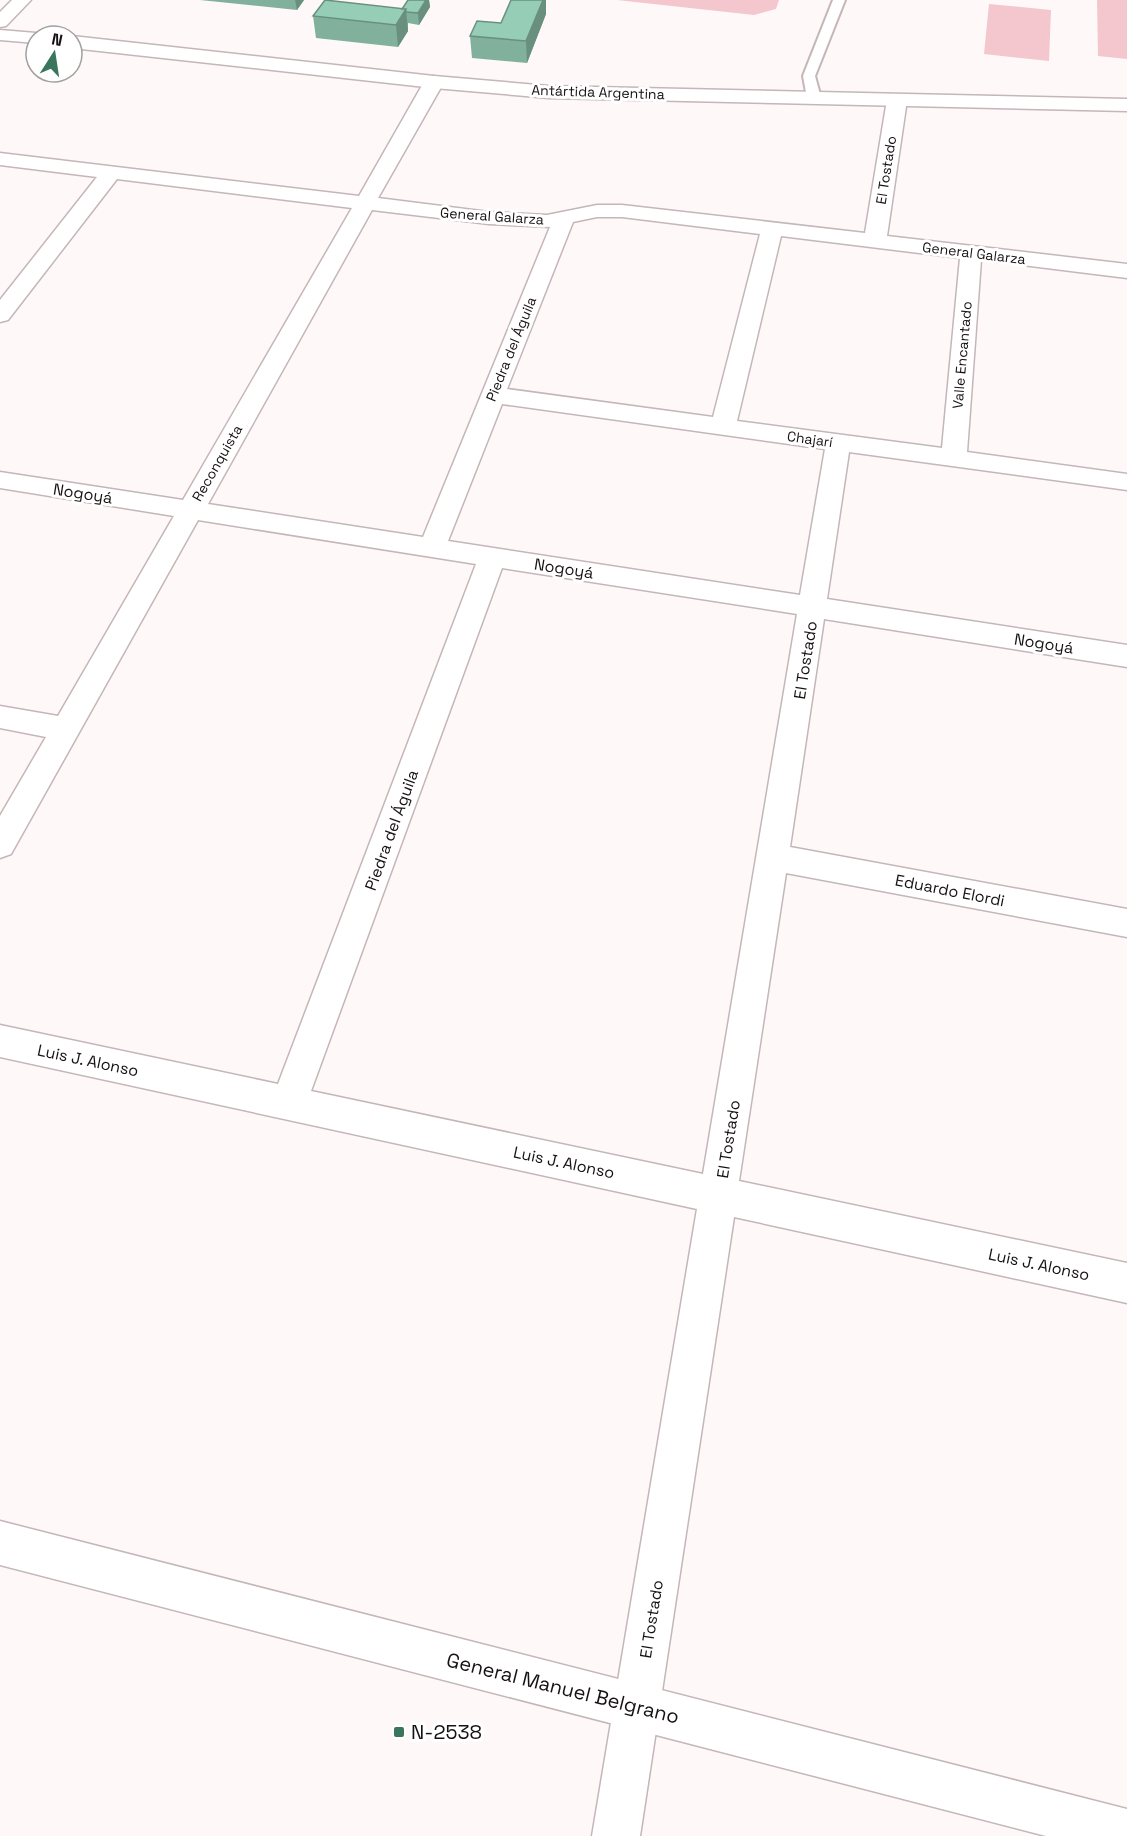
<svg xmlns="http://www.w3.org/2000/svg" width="1127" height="1836" font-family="'Space Grotesk',sans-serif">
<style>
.green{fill:#f4c6ce}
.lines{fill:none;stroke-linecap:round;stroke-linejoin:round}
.service-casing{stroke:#c5b6b8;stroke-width:4}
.minor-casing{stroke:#c5b6b8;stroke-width:3}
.secondary-casing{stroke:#c5b6b8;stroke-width:3}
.service{fill:#fff;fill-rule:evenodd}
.minor{fill:#fff;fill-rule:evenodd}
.secondary{fill:#fff;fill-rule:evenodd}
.wall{fill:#81b09d}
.shaded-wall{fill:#69907f}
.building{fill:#96cdb6;stroke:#69907f;stroke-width:1.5}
.poi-dot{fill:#3a755e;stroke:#fff;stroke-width:2}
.labels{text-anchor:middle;stroke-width:6;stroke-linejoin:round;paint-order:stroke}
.far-street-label{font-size:14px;fill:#161112;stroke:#fff}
.street-label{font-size:16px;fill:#161112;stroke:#fff}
.near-street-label{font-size:20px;fill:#161112;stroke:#fff}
.near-poi-label{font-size:20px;fill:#161112;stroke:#fff;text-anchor:start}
</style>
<rect width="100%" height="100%" fill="#fef8f9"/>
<path class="green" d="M617,0h162l-3,9 -22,6z
M1097,0h30v59l-29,-3z
M989,4l62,6 -2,51 -65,-7z"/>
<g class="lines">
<defs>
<path id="service" d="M833,0h12l-30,76 6,22 -7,4 -7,-4 -4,-22z"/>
<path id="minor" d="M12,0h19l-25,26 -6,1v-15z
M434,76l7,2 3,4 -66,116 111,14 58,3 50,-10h25l243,28 22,-133 3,-4h14l3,4 -20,136 240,28v14l-146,-18 -14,192 160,22v16l-278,-38 -22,147 300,46v22l-303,-48 -34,228 337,62v28l-341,-64 -47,308 388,82v40l-393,-86 -94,619h-48l105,-627 -697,-152v-32l278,59 198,-520 -278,-44 -187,334 -11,4v-42l46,-79 -46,-9v-22l58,10 116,-200 -174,-28v-16l183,28 169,-292 -235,-29 -109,141 -8,2v-22l97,-123 -97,-12v-12l359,43 65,-114 3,-4zM372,210l117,14 61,3 -127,310 -215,-33zM597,217h25l138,17 -47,183 -206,-28 66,-167zM781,236l179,22 -18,190 -205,-27zM502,404l323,45 -25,146 -352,-54zM502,568l295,46 -94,560 -392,-83z"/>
<path id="secondary" d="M0,30l36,3 8,3h-8v7l-36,-3z
M72,36l362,40 115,10 578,13v12l-578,-13 -115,-10 -362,-40z
M0,1521l1127,288v27h-81l-1046,-271z"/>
</defs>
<use href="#service" class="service-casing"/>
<use href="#minor" class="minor-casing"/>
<use href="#secondary" class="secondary-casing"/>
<use href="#service" class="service"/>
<use href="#minor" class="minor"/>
<use href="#secondary" class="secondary"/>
</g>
<path class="wall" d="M200,0h104l-7,10z
M408,0h21l1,7 -11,18 -11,-2v8l-10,16 -82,-9 -3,-22 89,-7z
M546,14l-19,49 -55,-5 -2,-22z"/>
<path class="shaded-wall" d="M295,0h9l-7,10z
M426,0h3l1,7 -11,18 -1,-12z
M543,0h3v14l-19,49 -1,-22z
M406,9l2,22 -10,16 -2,-22z"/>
<path class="building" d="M325,0l81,9 -10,16 -83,-9z
M408,0h18l-8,13 -12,-1v-3h-4z
M511,0h32l-17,41 -56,-5 7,-15 24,2z"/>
<rect class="poi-dot" x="393" y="1726" width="12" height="12" rx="3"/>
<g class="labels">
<g class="far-street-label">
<text transform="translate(598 92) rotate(2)" y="5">Antártida Argentina</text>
<text transform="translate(886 170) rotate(-81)" y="5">El Tostado</text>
<text transform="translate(492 216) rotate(4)" y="5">General Galarza</text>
<text transform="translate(974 253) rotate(7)" y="5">General Galarza</text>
<text transform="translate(511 349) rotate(-68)" y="5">Piedra del Águila</text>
<text transform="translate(962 355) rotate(-85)" y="5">Valle Encantado</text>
<text transform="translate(810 439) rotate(8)" y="5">Chajarí</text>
<text transform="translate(217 463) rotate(-60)" y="5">Reconquista</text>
</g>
<g class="street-label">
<text transform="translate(83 493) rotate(9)" y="6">Nogoyá</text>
<text transform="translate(564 568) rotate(9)" y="6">Nogoyá</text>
<text transform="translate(1044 643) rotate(9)" y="6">Nogoyá</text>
<text transform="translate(805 660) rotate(-81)" y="6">El Tostado</text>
<text transform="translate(391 830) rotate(-70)" y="6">Piedra del Águila</text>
<text transform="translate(950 890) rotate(11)" y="6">Eduardo Elordi</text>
<text transform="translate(88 1060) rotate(12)" y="6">Luis J. Alonso</text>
<text transform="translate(728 1139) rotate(-81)" y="6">El Tostado</text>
<text transform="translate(564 1162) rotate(12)" y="6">Luis J. Alonso</text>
<text transform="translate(1039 1264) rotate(12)" y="6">Luis J. Alonso</text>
<text transform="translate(651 1619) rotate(-81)" y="6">El Tostado</text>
</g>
<g class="near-street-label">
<text transform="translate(563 1688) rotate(14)" y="7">General Manuel Belgrano</text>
</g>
<g class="near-poi-label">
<text x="411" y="1739">N-2538</text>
</g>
</g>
<g transform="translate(54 54) rotate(12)"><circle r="28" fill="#ffffff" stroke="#a2a0a0" stroke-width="1.5"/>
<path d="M0-4.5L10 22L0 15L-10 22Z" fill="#3a755e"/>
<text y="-9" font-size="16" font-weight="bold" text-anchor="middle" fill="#161112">N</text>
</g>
</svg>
